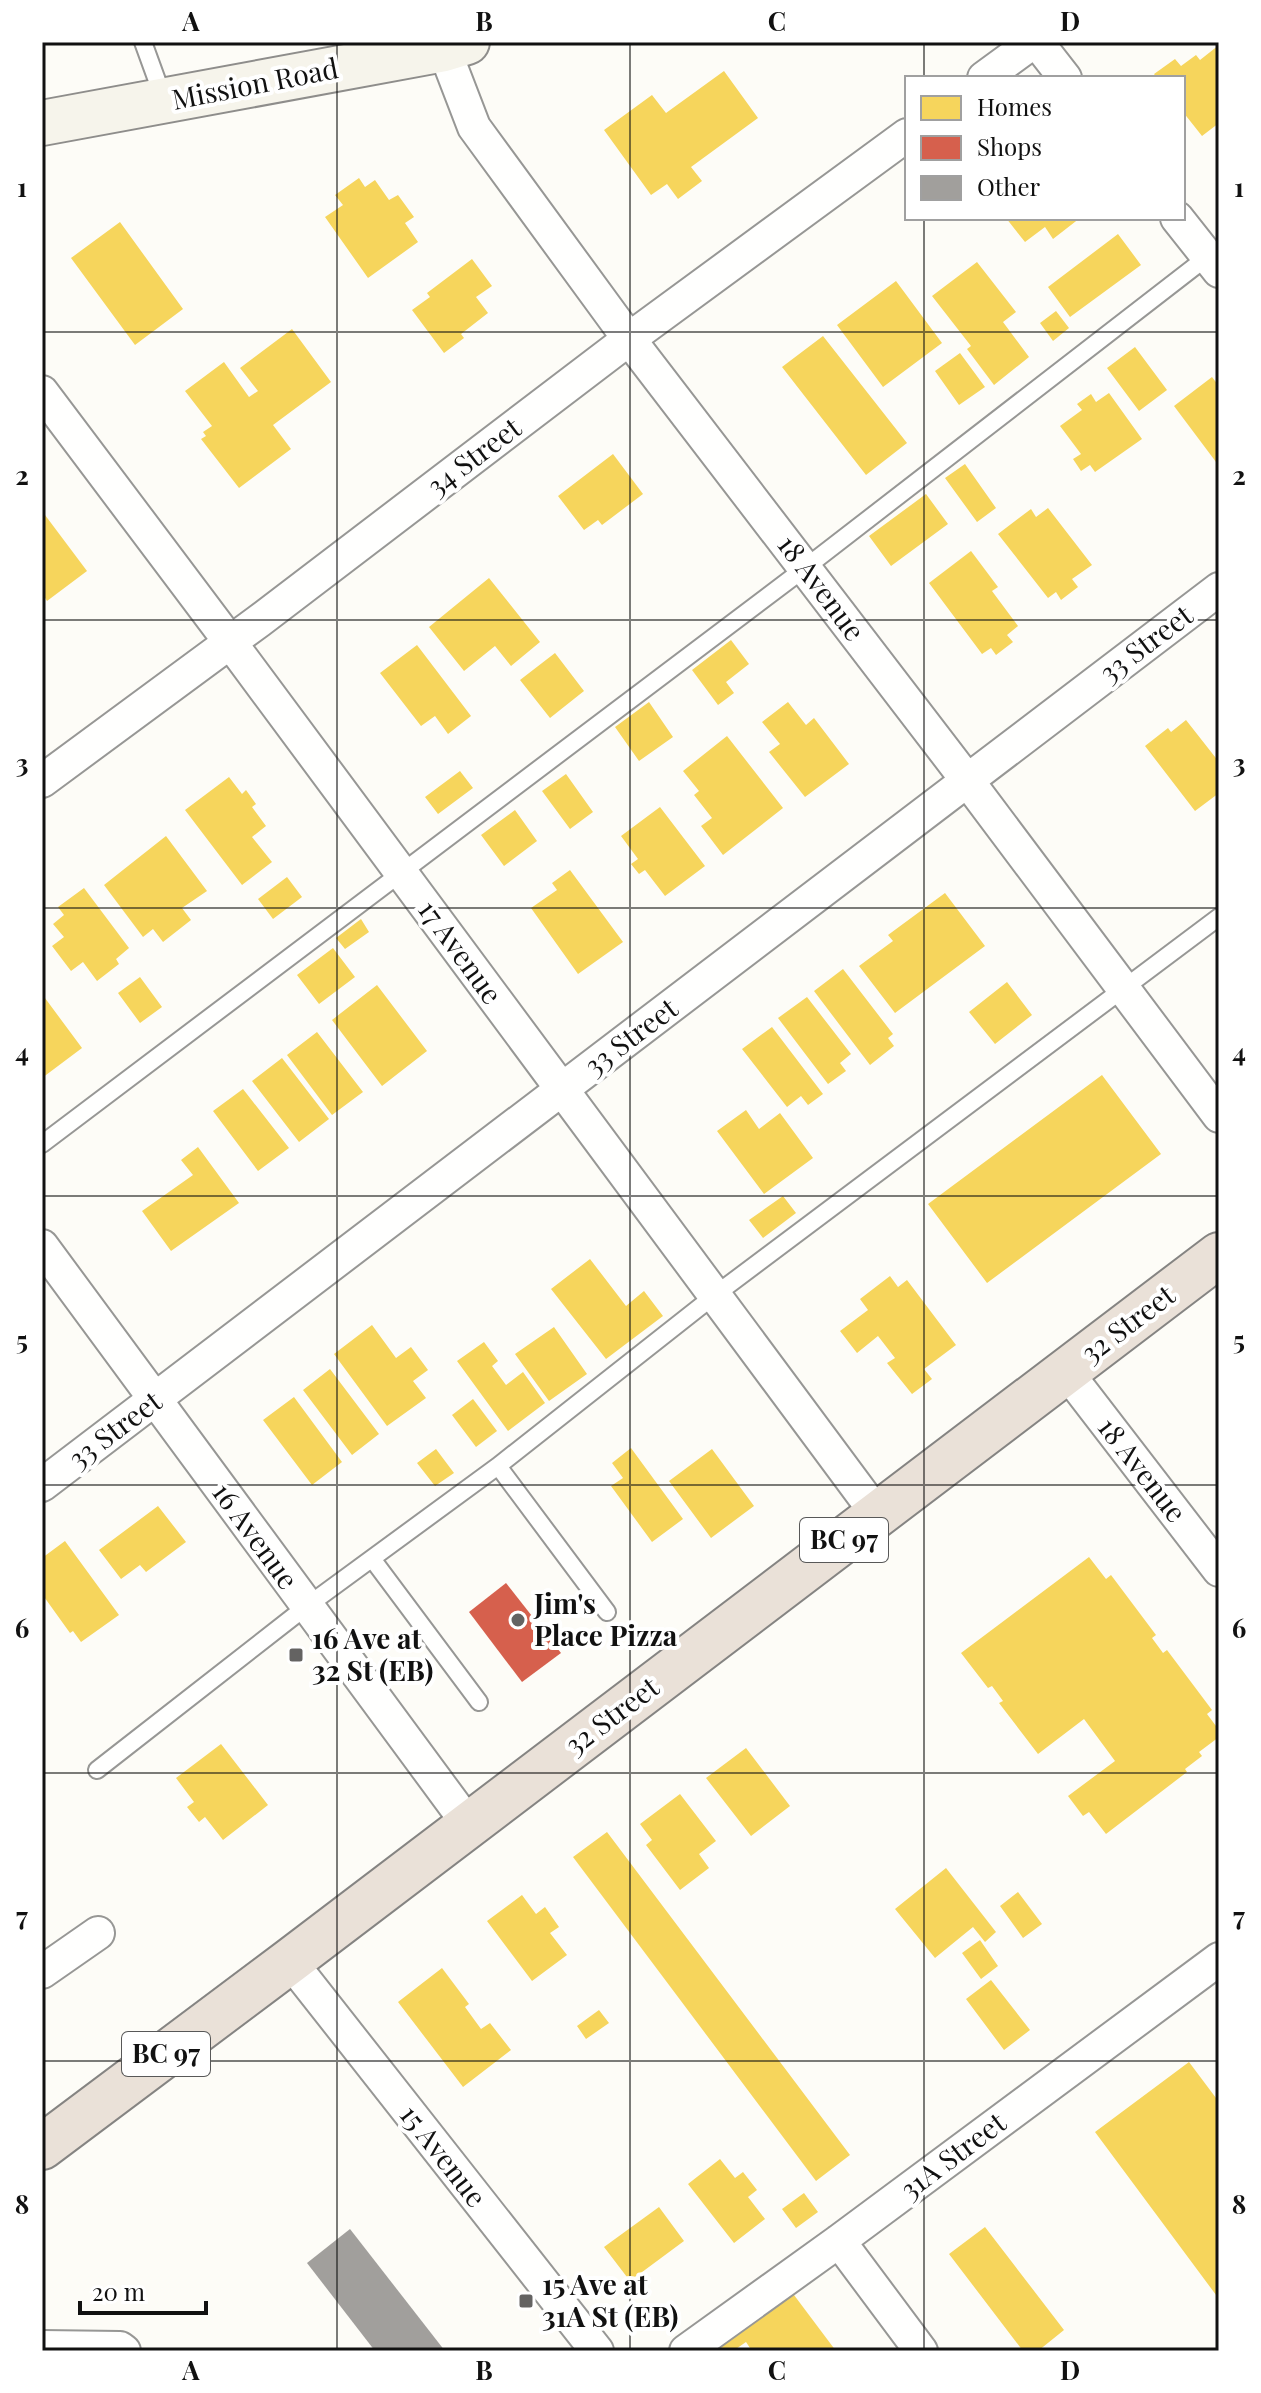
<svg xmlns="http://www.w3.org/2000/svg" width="1261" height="2393" font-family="'Playfair Display',serif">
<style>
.homes{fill:#f6d55c}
.shops{fill:#d6604d}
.building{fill:#a19f9c}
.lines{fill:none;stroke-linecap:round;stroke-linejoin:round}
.lane-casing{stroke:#979795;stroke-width:20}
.street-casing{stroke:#979795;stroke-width:36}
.secondary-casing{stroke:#8e8d8b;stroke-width:48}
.highway-casing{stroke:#858482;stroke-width:48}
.lane{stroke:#fffffe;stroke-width:16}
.street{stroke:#fffffe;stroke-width:32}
.secondary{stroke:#f6f4eb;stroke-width:44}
.highway{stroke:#eae1d8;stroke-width:44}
.grid{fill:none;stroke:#111;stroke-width:2;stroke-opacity:0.55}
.poi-dot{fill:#646362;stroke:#fff;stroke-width:3}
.labels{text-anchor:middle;stroke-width:8;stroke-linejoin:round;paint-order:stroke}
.shield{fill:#fff;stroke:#585858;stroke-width:2}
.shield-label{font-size:26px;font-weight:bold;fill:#111}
.street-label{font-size:28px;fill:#111;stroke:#fff}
.poi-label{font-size:28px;font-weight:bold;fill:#111;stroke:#fff;text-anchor:start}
.neatline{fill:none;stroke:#111;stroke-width:3}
.grid-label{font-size:26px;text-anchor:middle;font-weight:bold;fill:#111}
</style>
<rect width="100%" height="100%" fill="#fdfcf7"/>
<path class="homes" d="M1219,45v78l-17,13 -19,-24v-34h-26l-3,-4 21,-15 6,7 15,-11 4,5z
M724,71l34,47 -67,49 11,14 -24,18 -11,-15 -16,11 -47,-65 48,-35 14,18z
M359,178l6,9 10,-7 14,20 9,-5 16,22 -9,6 13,19 -50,36 -43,-61 18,-12 -8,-10z
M1006,218h74l-27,21 -8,-12 -20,15z
M120,222l63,87 -48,36 -64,-87z
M1118,234l23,31 -71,52 -22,-30z
M472,259l20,27 -16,11 12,16 -27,21 3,4 -20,15 -32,-43 18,-13 -3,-4z
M977,262l39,50 -13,10 26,35 -35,28 -27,-36 4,-3 -39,-50z
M896,281l46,62 -59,44 -46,-62z
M1056,311l13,17 -16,13 -13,-18z
M292,329l39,53 -58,43 18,24 -52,39 -38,-49 5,-3 -3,-4 9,-6 -27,-35 39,-29 25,35 9,-6 -18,-23z
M823,336l84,107 -41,32 -84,-108z
M1135,347l32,43 -28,21 -32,-43z
M960,353l25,34 -26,18 -24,-34z
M1212,377l7,9v80l-45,-60z
M1109,393l33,46 -47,33 -5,-7 -9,6 -8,-12 8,-5 -21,-28 22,-16 -5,-6 14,-10 5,8z
M613,454l30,40 -41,31 -4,-5 -14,10 -26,-34z
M965,464l31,44 -19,14 -32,-44z
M926,494l22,30 -57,42 -22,-30z
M1048,508l44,57 -20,14 6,8 -17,13 -5,-8 -8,6 -50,-64 33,-25 5,8z
M42,511l45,60 -40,30 -5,-8z
M971,551l27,36 -6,4 26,35 -11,9 6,7 -17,13 -5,-7 -9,6 -53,-71z
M489,578l51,64 -29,24 -16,-20 -31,25 -35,-44z
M731,640l18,24 -23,18 8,11 -16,12 -26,-35z
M417,645l54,71 -23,18 -13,-18 -14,10 -41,-53z
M555,653l29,38 -34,27 -30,-38z
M649,702l24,35 -34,24 -24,-34z
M788,702l18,23 8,-7 35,46 -44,33 -36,-45 11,-8 -18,-22z
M1186,720l33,42v31l-24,18 -50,-65 23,-18 3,4z
M727,736l56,72 -60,47 -22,-29 11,-8 -18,-23 5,-4 -16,-20z
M460,771l13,17 -35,26 -13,-17z
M566,774l27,38 -23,17 -28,-38z
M229,777l13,17 4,-4 10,14 -4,3 14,19 -14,11 20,25 -30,23 -57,-75z
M660,807l45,59 -40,30 -20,-26 -6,4 -8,-10 7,-5 -17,-23z
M515,810l22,31 -33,25 -23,-31z
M166,836l41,55 -25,17 9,12 -28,22 -10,-13 -10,8 -39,-52z
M570,870l53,72 -45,32 -47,-66 26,-18 -5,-7z
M287,877l15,20 -29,22 -15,-20z
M84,888l45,60 -13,11 3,5 -22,17 -14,-19 -12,9 -19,-25 12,-9 -11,-13 11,-9 -6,-8z
M945,893l40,53 -90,67 -36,-47 34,-25 -5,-6z
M361,919l8,13 -24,17 -9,-11z
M333,948l22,29 -36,27 -22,-29z
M843,969l50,65 -5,4 6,8 -24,19 -56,-74z
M140,977l22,30 -22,16 -22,-30z
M1007,982l25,33 -37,29 -26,-32z
M377,985l50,66 -45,35 -50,-66z
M42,994l40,54 -40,30z
M807,997l44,57 -11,9 6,8 -18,13 -50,-66z
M772,1027l51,67 -15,11 -7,-9 -14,11 -45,-58z
M317,1032l46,60 -31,23 -45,-60z
M282,1058l47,61 -30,23 -47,-61z
M1102,1075l59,79 -174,129 -59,-79z
M243,1089l46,59 -31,23 -45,-60z
M746,1110l13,19 21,-16 33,45 -49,36 -47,-63z
M198,1147l41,56 -68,48 -29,-40 51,-36 -12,-15z
M783,1196l13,17 -33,25 -14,-18z
M590,1259l36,47 18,-15 19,25 -57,43 -55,-70z
M890,1276l8,11 9,-7 49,65 -32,24 8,10 -20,15 -25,-31 8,-5 -17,-22 -21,17 -17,-22 28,-21 -8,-11z
M372,1325l24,33 15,-11 17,23 -15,11 13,17 -39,28 -53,-72z
M554,1327l33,47 -38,27 -34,-47z
M484,1342l14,19 -6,5 14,19 17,-13 22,31 -37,28 -51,-70z
M330,1369l49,65 -27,21 -49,-65z
M294,1397l48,65 -30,23 -49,-65z
M473,1399l24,32 -21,16 -24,-32z
M631,1448l52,71 -31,23 -41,-56 12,-8 -11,-15z
M436,1449l18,24 -19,13 -18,-23z
M712,1449l42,57 -43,32 -42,-57z
M158,1506l28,36 -40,30 -6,-7 -19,14 -22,-29z
M65,1541l54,74 -38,27 -8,-11 -3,2 -28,-39v-36z
M1089,1557l17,22 5,-4 45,60 -4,3 11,15 4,-3 45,60 -5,4 12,16v7l-20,15 3,4 -17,13 2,3 -81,62 -17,-22 -6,4 -15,-20 47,-35 -31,-42 -46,35 -39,-51 4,-2 -11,-15 -4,2 -27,-35z
M221,1744l47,61 -45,35 -18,-23 -6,5 -12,-15 7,-5 -18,-24z
M746,1748l44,58 -39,30 -45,-58z
M680,1794l36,47 -17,13 10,14 -29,22 -34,-45 6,-5 -12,-16z
M607,1832l243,323 -34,26 -243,-324z
M946,1868l50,64 -11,10 -12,-15 -38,31 -40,-49z
M1018,1892l24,32 -19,14 -23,-32z
M522,1895l14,19 9,-7 14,20 -9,6 17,22 -35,26 -45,-60z
M980,1940l18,26 -17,13 -19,-26z
M442,1968l27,36 -4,3 16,22 9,-6 21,27 -48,37 -65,-85z
M991,1980l39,50 -26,20 -38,-51z
M599,2010l10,13 -23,16 -9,-13z
M1189,2062l30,40v197l-124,-167z
M720,2159l15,19 8,-6 14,18 -9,7 17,22 -31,24 -46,-59z
M804,2193l14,19 -22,16 -14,-19z
M659,2207l25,34 -54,40 -26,-34z
M985,2227l79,103 -26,21h-15l-74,-97z
M785,2283l51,68h-84l-6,-9 -13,9h-30z"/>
<path class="shops" d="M506,1583l55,70 -39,29 -53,-70z"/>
<path class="building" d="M350,2229l95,122h-70l-68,-88z"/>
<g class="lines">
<defs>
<path id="lane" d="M143,42l20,55
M42,1144l763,-576 406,-314
M498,1466l109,146
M373,1560l106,142
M97,1770l210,-164 191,-140 217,-171 504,-378"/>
<path id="street" d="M1037,42l28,36
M444,49l30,78 155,212 338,441 252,336
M984,78l49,-36
M1177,218l42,53
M42,392l188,250 647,872
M42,781l217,-160 370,-282 278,-204
M42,1246l427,579
M1065,1370l154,200
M42,1485l1177,-896
M290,1961l307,390
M42,1972l56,-39
M839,2241l82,110
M42,2347l78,1 4,3
M686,2351l153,-110 380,-282"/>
<path id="secondary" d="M42,123l402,-74 23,-7"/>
<path id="highway" d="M42,2147l248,-186 929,-706"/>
</defs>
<use href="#lane" class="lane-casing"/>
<use href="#street" class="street-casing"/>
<use href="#secondary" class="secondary-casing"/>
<use href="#highway" class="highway-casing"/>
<use href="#lane" class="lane"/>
<use href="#street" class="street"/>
<use href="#secondary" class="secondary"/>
<use href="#highway" class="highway"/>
</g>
<path class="grid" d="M337,42v2309M630,42v2309M924,42v36M924,218v2133M42,332h1177M42,620h1177M42,908h1177M42,1196h1177M42,1485h1177M42,1773h1177M42,2061h1177"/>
<g class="poi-dot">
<circle cx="518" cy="1620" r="8"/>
<rect x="288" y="1647" width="16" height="16" rx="4"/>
<rect x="518" y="2293" width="16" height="16" rx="4"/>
</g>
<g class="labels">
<g class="shield">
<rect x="800" y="1518" width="88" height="44" rx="6"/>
<rect x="122" y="2032" width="88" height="44" rx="6"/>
</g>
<g class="shield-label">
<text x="844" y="1549">BC 97</text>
<text x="166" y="2063">BC 97</text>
</g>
<g class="street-label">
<text transform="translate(255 84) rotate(-11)" y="10">Mission Road</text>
<text transform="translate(474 457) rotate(-37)" y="10">34 Street</text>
<text transform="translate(821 588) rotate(53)" y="10">18 Avenue</text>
<text transform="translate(1146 644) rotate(-37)" y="10">33 Street</text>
<text transform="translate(460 952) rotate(54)" y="10">17 Avenue</text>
<text transform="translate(631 1037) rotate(-37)" y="10">33 Street</text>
<text transform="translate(1128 1324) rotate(-37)" y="10">32 Street</text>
<text transform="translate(115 1430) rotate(-37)" y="10">33 Street</text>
<text transform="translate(1142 1470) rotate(52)" y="10">18 Avenue</text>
<text transform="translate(255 1536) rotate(54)" y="10">16 Avenue</text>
<text transform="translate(612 1716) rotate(-37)" y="10">32 Street</text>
<text transform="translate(443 2156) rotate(52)" y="10">15 Avenue</text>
<text transform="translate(953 2156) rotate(-37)" y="10">31A Street</text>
</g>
<g class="poi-label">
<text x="534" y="1614">Jim's<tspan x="534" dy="32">Place Pizza</tspan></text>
<text x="312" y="1649">16 Ave at<tspan x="312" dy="32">32 St (EB)</tspan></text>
<text x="542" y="2295">15 Ave at<tspan x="542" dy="32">31A St (EB)</tspan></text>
</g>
</g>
<rect width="1261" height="2393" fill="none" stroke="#ffffff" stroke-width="88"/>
<rect x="905" y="76" width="280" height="144" fill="#ffffff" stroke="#a0a0a0" stroke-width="2"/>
<rect x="921" y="96" width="40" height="24" fill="#f6d55c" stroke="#a0a0a0" stroke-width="2"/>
<text x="977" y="116" font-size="24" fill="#111111">Homes</text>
<rect x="921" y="136" width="40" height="24" fill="#d6604d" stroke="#a0a0a0" stroke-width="2"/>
<text x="977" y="156" font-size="24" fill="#111111">Shops</text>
<rect x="921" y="176" width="40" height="24" fill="#a19f9c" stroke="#a0a0a0" stroke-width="2"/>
<text x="977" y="196" font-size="24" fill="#111111">Other</text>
<path d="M80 2301v12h126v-12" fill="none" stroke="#111111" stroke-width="4"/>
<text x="92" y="2301" font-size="24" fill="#111111" stroke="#ffffff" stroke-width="6" paint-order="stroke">20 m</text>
<rect x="44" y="44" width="1173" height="2305" class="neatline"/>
<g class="grid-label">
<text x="191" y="31">A</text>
<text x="484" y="31">B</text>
<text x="777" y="31">C</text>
<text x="1070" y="31">D</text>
<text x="22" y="197">1</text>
<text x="1239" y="197">1</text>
<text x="22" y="485">2</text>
<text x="1239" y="485">2</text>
<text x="22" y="773">3</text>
<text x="1239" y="773">3</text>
<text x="22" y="1062">4</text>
<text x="1239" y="1062">4</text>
<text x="22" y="1350">5</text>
<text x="1239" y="1350">5</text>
<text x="22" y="1638">6</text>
<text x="1239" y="1638">6</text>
<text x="22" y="1926">7</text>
<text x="1239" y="1926">7</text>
<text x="22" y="2214">8</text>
<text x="1239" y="2214">8</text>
<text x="191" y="2380">A</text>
<text x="484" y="2380">B</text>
<text x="777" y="2380">C</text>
<text x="1070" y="2380">D</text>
</g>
</svg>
